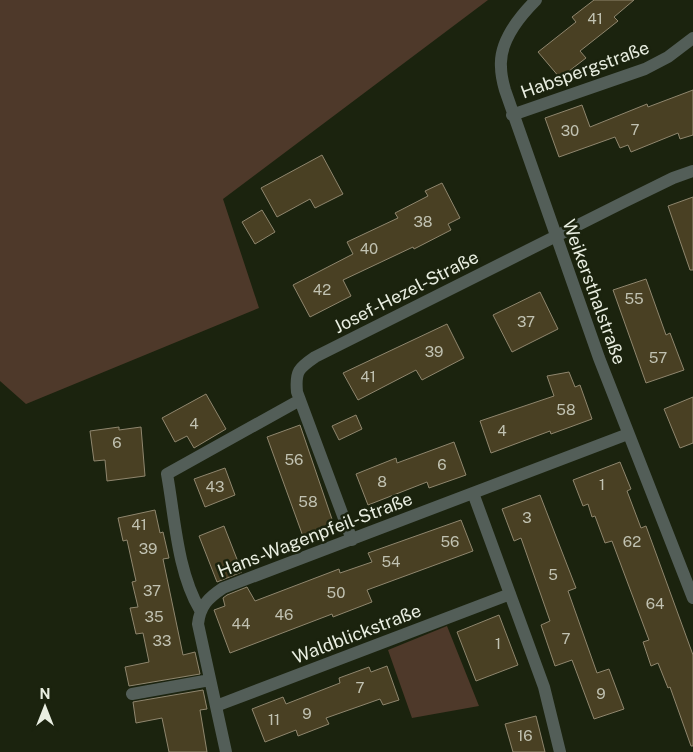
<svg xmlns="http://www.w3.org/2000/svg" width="693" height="752" font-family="'Public Sans',sans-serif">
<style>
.green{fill:#4e392a}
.building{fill:#494023;stroke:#8f866e}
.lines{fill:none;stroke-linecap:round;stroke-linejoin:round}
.minor{stroke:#535e58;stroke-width:12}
.labels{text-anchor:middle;stroke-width:5;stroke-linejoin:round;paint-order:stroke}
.number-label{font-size:15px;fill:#c1c2b2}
.street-label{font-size:18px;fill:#e9eee1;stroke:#1b230e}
</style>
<rect width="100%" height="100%" fill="#1b230e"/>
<path class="green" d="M0,0h488l-265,199 36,109 -233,96 -26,-23z
M447,626l32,80 -67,12 -24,-68z"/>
<path class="building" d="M594,0h40l-20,17 4,4 -38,30 6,7 -26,20 -22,-26 38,-30 -4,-5z
M693,90v45l-13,4 -2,-6 -47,19 -3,-7 -8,3 -5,-11 -56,20 -14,-39 37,-13 8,22 57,-23 1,3z
M322,155l21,39 -28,14 -5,-9 -33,18 -16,-29z
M442,183l18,35 -12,6 3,6 -37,19 -1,-2 -70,33 8,16 -41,21 -17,-32 60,-31 -6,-12 51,-24 -3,-5 33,-17 -3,-5z
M693,197v73h-3l-22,-64z
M262,210l13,22 -20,12 -13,-22z
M646,279l20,56 4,-2 14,37 -38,13 -33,-93z
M540,292l18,37 -46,23 -19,-37z
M447,324l17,34 -42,22 -6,-10 -58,30 -15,-27z
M569,372l6,15 5,-2 12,34 -41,15 -1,-3 -59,22 -11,-32 74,-25 -7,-20z
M206,394l20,35 -32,19 -7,-12 -12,6 -13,-24z
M693,397v46l-13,5 -16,-39z
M356,415l6,14 -23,11 -7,-14z
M300,425l36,106 -31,11 -38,-105z
M119,427v3l22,-3 4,49 -38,5 -2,-21 -11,1 -4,-30z
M454,442l12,33 -37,13 -2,-6 -59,23 -12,-31 40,-16 1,5z
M620,462l11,27 -4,2 14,37 5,-2 47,129v91h-2l-21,-59 -2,1 -10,-25 -7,3 -8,-24 6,-2 -37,-99 -7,2 -10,-27 -3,1 -4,-13 -5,2 -10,-26z
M225,468l10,27 -30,12 -11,-28z
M540,495l36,93 -8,3 29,82 12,-4 15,40 -30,10 -22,-59 -17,6 -14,-41 9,-4 -29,-83 -7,3 -12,-32z
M155,510l5,23 3,-1 6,26 -6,1 20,96 12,-3 5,22 -71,12 -4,-19 24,-5 -6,-29 -7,1 -6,-26 8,-1 -6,-25 4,-1 -9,-41 -4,1 -5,-23z
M461,520l12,31 -106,39 5,12 -39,15 -1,-3 -102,39 -16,-43 11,-4 -2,-8 4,-3 20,-8 8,14 84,-32 1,4 32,-11 -4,-9z
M224,526l18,46 -25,10 -18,-46z
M499,615l19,50 -42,16 -19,-49z
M387,666l12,34 -16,5 -3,-6 -54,19 3,6 -31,12 -2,-6 -31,12 -13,-33 31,-12 3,7 54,-21 -1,-5 30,-11 2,5z
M203,690l4,19 -7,1 7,42h-38l-7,-34 -26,5 -3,-21z
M536,716l9,36h-32l-8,-28z"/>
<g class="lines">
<path class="minor" d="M536,0c-17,17 -37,42 -35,67 0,8 2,16 4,23l94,268 94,240
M512,115l133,-46 23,-12 25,-19
M473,493l71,194 16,65
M352,540l-55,-148c-2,-21 2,-24 18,-35l309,-155 49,-24 20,-7
M200,610c-23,-39 -25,-92 -33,-136l133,-74
M132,694l78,-14
M216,706l294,-112
M226,752l-28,-128c2,-18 10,-26 25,-36l405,-154"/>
</g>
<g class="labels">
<g class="number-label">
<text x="595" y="24">41</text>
<text x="635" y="135">7</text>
<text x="570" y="136">30</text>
<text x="423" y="227">38</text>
<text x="369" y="254">40</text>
<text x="322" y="295">42</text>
<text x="634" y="304">55</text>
<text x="526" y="327">37</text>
<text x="434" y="357">39</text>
<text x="658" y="363">57</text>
<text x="368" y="382">41</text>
<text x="566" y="415">58</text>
<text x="194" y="429">4</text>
<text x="502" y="436">4</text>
<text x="117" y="448">6</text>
<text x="294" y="465">56</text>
<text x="442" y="470">6</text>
<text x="382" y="487">8</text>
<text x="602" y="490">1</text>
<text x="215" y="492">43</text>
<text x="308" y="507">58</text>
<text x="527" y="523">3</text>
<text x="139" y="530">41</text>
<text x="450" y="547">56</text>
<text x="632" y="547">62</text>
<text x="148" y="554">39</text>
<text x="391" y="567">54</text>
<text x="553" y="580">5</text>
<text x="152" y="596">37</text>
<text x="336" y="598">50</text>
<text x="655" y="609">64</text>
<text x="284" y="620">46</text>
<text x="154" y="622">35</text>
<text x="241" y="629">44</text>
<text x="566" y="644">7</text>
<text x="162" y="646">33</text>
<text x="498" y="649">1</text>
<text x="360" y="693">7</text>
<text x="601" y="699">9</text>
<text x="307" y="719">9</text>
<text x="274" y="725">11</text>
<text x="525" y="741">16</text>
</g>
<g class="street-label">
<text transform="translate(585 70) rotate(-20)" y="6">Habspergstraße</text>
<text transform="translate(406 292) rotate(-27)" y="6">Josef-Hezel-Straße</text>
<text transform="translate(594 292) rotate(70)" y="6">Weikersthalstraße</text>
<text transform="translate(315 535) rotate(-21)" y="6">Hans-Wagenpfeil-Straße</text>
<text transform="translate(357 634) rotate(-21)" y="6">Waldblickstraße</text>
</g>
</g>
<g transform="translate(45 707)" stroke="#1b230e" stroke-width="4" paint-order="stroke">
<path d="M0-4L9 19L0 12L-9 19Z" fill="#e9eee1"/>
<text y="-8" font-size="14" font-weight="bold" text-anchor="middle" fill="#e9eee1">N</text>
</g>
</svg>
